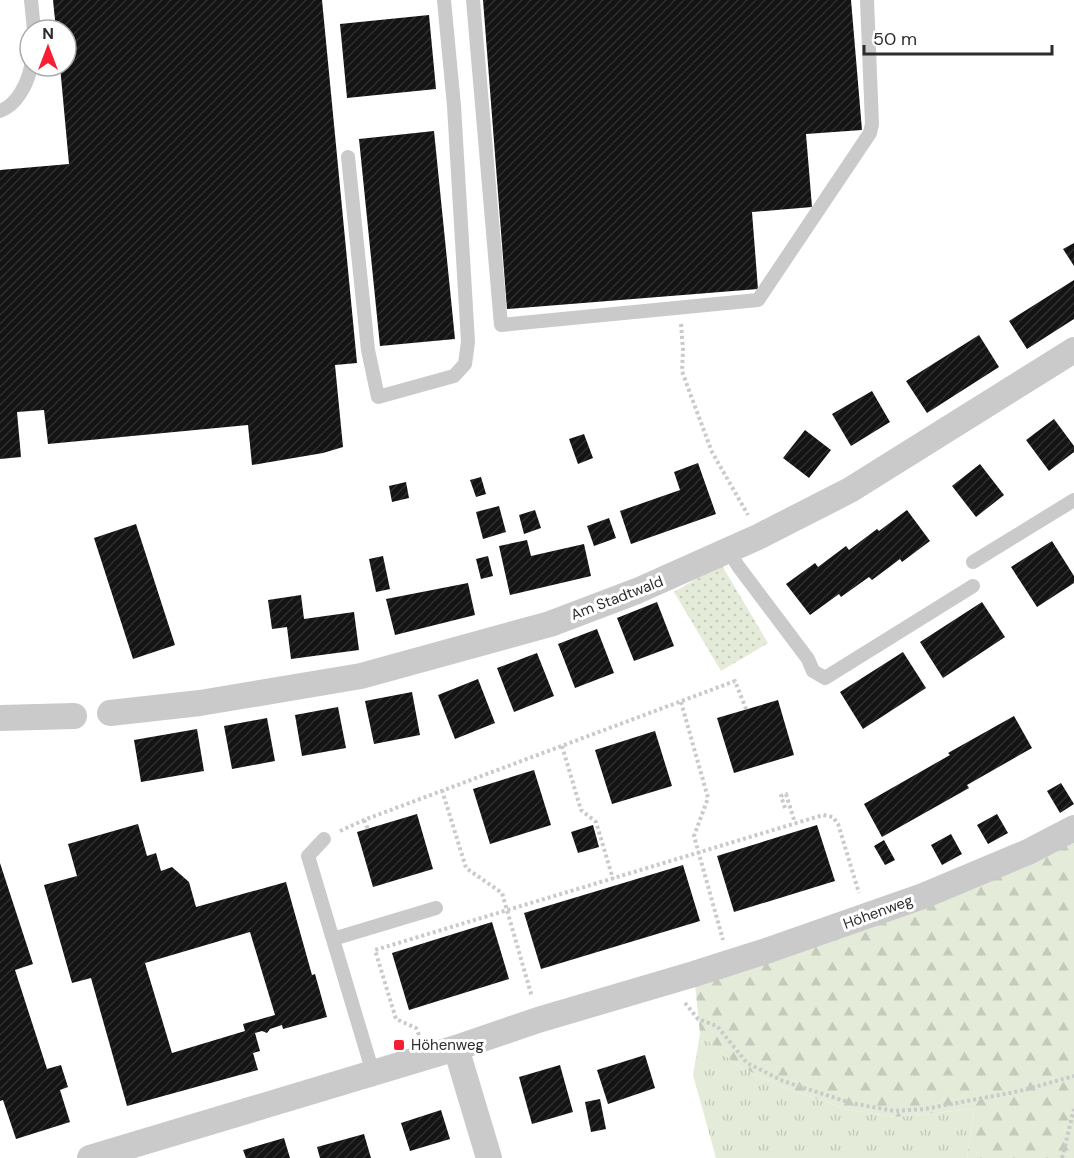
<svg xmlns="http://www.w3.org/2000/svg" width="1074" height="1158" font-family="'DM Sans',sans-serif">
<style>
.grass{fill:url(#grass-tufts)}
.forest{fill:url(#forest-firs)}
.park{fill:url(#park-dots)}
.building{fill:url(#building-hatch);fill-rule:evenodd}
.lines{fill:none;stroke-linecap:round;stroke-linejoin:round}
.path{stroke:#cacaca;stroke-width:4;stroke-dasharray:3 3;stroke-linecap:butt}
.lane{stroke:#cacaca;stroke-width:14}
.street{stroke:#cacaca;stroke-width:26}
.poi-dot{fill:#f61d34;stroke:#fff;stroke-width:2}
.labels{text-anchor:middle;stroke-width:6;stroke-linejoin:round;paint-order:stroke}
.street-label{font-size:15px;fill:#2d2d2d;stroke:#fff}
.poi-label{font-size:15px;fill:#2d2d2d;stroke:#fff;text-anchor:start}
</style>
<defs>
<pattern id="grass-tufts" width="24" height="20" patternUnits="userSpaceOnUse" patternTransform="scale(1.5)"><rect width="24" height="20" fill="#e4ecd9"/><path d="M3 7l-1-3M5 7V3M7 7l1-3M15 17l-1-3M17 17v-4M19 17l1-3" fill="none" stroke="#c4cbbb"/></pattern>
<pattern id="forest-firs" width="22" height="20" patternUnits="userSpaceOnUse" patternTransform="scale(1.5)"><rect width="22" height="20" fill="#e4ecd9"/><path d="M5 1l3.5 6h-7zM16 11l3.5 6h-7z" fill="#c4cbbb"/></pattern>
<pattern id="park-dots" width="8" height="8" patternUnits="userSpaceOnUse" patternTransform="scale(1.5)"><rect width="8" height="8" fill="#e4ecd9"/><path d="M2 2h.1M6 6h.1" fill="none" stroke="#c4cbbb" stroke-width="1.8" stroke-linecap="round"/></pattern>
<pattern id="building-hatch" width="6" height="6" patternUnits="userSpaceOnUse" patternTransform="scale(1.5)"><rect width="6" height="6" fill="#141414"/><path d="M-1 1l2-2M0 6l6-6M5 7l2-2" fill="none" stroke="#2e2e2e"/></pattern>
</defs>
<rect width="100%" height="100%" fill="#fff"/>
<path class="grass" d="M700,1034l37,31 43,21 69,24 46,7 79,-8 -7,49h-251l-23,-83z"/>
<path class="forest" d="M1074,828v330h-107l7,-49 -79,8 -46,-7 -69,-24 -43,-21 -37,-31 -6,-60z"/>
<path class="park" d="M721,564l47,79 -47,28 -47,-79z"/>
<path class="building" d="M53,0h269l35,363 -22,2 8,82 -20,6 -71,12 -4,-40 -200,19 -4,-34 -27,2 4,45 -21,2v-289l69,-6 -9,-98h6v-36h-10z
M483,0h368l11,130 -56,4 6,73 -60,5 6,77 -251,20z
M429,15l7,74 -89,9 -7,-74z
M434,131l21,208 -75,7 -21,-207z
M1074,243v23l-11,-17z
M1074,280v39l-47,30 -18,-28z
M979,335l20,32 -72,46 -21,-32z
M872,391l18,31 -39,24 -19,-32z
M1054,419l20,27v6l-25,19 -23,-31z
M805,430l26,20 -22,28 -26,-20z
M584,434l9,24 -15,6 -9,-25z
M698,463l18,51 -85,30 -11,-33 60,-21 -6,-18z
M980,464l24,31 -28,22 -24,-31z
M481,477l5,17 -10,3 -6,-17z
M406,482l3,16 -17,4 -3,-16z
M499,506l7,26 -23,7 -7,-27z
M535,510l6,18 -17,6 -5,-19z
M907,510l23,31 -28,21 -2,-3 -28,21 -3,-3 -28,20 -2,-3 -29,21 -24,-31 29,-21 3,4 28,-21 3,4 28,-21 2,2z
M609,518l7,20 -22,8 -7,-20z
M136,524l39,121 -42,14 -39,-121z
M527,540l4,16 53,-12 7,32 -81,19 -11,-49z
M1052,541l22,35v7l-37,24 -26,-40z
M383,556l7,33 -14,3 -7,-33z
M488,556l5,20 -12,3 -5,-20z
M468,583l7,32 -80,20 -9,-36z
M301,595l3,24 50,-7 5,38 -68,9 -4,-32 -15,2 -4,-29z
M657,602l17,44 -40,15 -17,-43z
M982,602l23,35 -62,41 -23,-36z
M597,629l17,44 -39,15 -17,-44z
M903,652l23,36 -63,41 -23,-37z
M537,653l17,43 -40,16 -17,-44z
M478,679l17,44 -40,16 -17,-44z
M412,692l8,43 -46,9 -9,-43z
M778,700l16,55 -60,18 -17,-55z
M338,707l8,41 -44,8 -7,-41z
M1014,716l18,32 -65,37 2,3 -87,49 -18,-33 86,-49 -2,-2z
M267,718l8,43 -43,8 -8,-43z
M197,729l7,42 -63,11 -7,-42z
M655,731l17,55 -60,18 -17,-54z
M534,770l17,55 -61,19 -17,-55z
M1061,783l13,21 -14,9 -13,-22z
M417,814l16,55 -60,18 -16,-55z
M997,814l11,19 -20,11 -11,-19z
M138,824l9,32 9,-3 5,18 11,-4 17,15 7,25 90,-25 26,93 3,-1 12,43 -44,12 -1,-4 -12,4 -3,4 -5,-2 -7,2 5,18 -7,2 5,17 -131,36 -36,-128 -19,5 -28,-98 33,-9 -9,-32zM250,932l25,83 -32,9 2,7 -73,22 -27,-90z
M593,825l6,22 -21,6 -7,-21z
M817,825l18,56 -101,31 -17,-56z
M951,834l11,20 -20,11 -11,-20z
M884,840l11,20 -10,5 -11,-19z
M0,863l33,101 -18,6 32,99 14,-4 7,22 -8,3 10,32 -54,17 -13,-39 -3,1z
M683,865l17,56 -159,48 -17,-56z
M492,922l17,57 -100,31 -17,-57z
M645,1055l10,33 -47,16 -11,-34z
M560,1065l13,47 -41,12 -13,-47z
M600,1099l6,30 -15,3 -6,-30z
M441,1110l9,29 -40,12 -9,-28z
M364,1134l7,24h-51l-3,-11z
M284,1138l6,20h-44l-3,-8z"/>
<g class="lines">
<path class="path" d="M681,324l2,26 -1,21 9,25 21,56 36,63
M681,702l27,96 -14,38 29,104
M562,746l19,64 15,12 17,57
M442,790l24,78 36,25 30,104
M785,808l-4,-12 5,-2 9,29
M364,820l4,9
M340,831l24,-11 371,-139 11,28
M685,1003l13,16 19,7 30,37 36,18 68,22 43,8 31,-2 95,-18 54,-15
M419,1035l-3,-7 -20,-9 -21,-69 448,-135 10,2 5,7 21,69
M1062,1158l12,-49"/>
<path class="lane" d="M31,0l3,30
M473,0l28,325 257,-25 112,-167 2,-9 -5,-124
M0,111c17,-6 28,-28 31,-45
M348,157l20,193 10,47 76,-21 11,-12 3,-22 -14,-236 -10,-106
M729,551l9,15 70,93 5,12 12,7 148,-92
M973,562l101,-62
M324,839l-16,17 65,217
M333,939l103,-31"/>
<path class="street" d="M110,713l90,-10 161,-27 189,-52 87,-33 123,-55 90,-46 224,-140
M0,718l74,-2
M456,1048l33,110
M90,1158l366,-110 82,-28 156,-46 75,-24 154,-54 105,-44 46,-24"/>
</g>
<rect class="poi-dot" x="393" y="1039" width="12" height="12" rx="3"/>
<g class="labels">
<g class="street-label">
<text transform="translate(617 598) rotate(-21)" y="5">Am Stadtwald</text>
<text transform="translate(878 912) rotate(-20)" y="5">Höhenweg</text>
</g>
<g class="poi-label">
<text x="411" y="1050">Höhenweg</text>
</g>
</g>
<g transform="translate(48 48)"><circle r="28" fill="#ffffff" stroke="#ababab" stroke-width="1.5"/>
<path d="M0-4.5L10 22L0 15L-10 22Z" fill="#f61d34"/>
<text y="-9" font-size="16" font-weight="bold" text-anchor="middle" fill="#2d2d2d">N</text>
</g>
<path d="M864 45v9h188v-9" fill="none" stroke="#2d2d2d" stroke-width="3"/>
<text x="873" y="45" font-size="18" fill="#2d2d2d" stroke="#ffffff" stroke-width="4.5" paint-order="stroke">50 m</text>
</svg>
